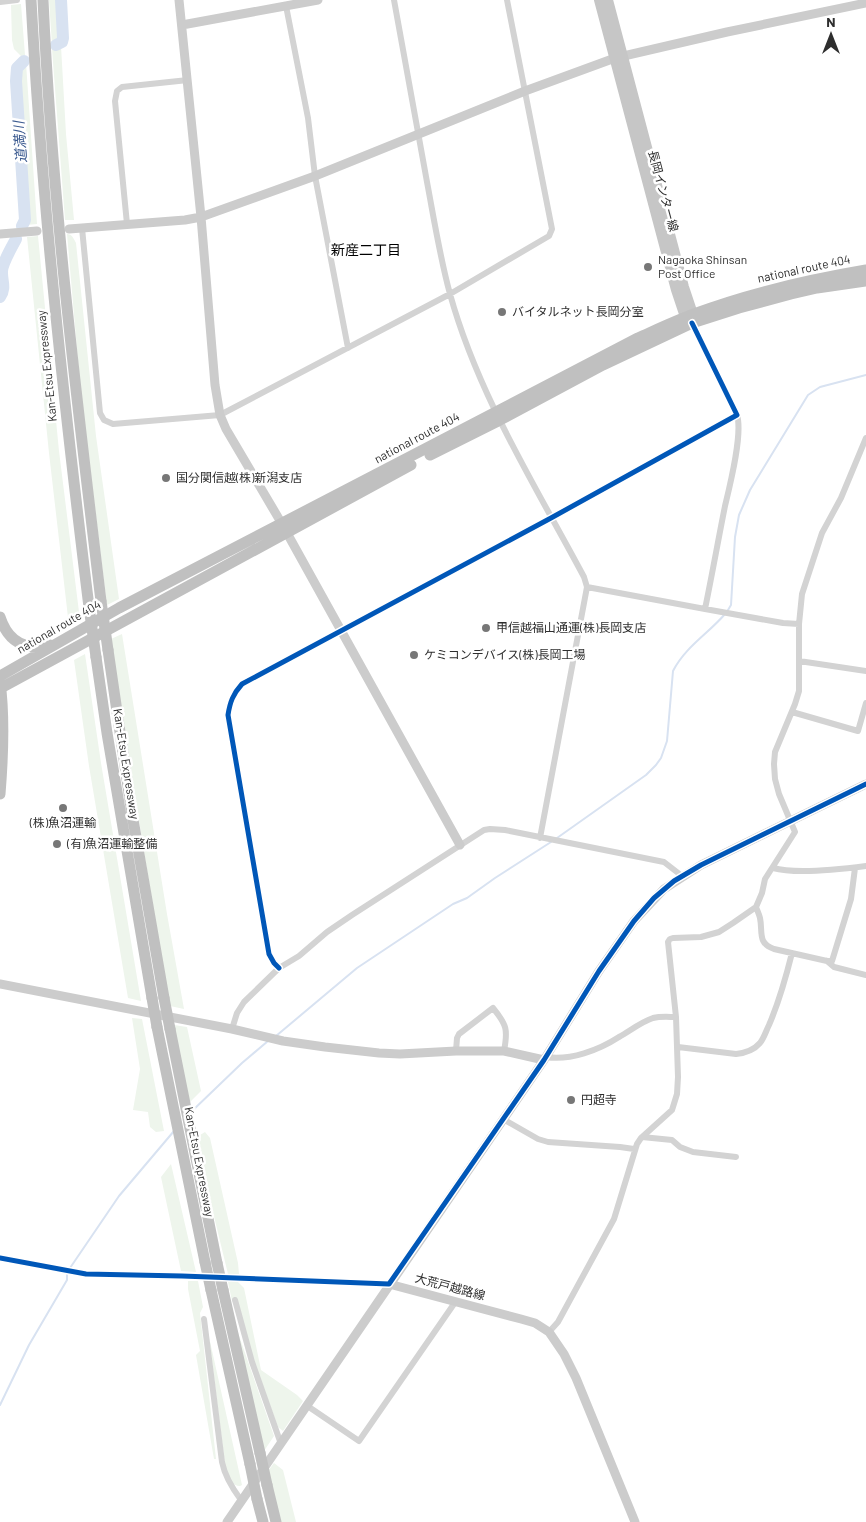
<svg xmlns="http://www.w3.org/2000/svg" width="866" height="1522" font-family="Barlow,'Noto Sans JP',sans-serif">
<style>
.green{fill:#eef5ec}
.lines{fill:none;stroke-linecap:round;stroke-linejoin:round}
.stream{stroke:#d8e2f1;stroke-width:2}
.river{stroke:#d8e2f1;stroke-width:12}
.street{stroke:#d3d3d3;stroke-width:6}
.secondary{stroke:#ccc;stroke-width:9}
.primary{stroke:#c6c6c6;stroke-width:10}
.highway{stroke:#c0c0c0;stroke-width:11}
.highway-bridge{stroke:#c0c0c0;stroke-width:11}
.cycleway-casing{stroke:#fff;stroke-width:8}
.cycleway{stroke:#0057b8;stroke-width:5}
.poi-dot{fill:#777;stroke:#fff;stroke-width:2}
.labels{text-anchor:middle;stroke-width:5;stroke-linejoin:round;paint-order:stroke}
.street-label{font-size:12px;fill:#2e2e2e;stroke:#fff}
.poi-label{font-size:12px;fill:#2e2e2e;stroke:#fff;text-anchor:start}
.water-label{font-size:14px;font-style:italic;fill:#3c5b90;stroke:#fff}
.neighbourhood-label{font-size:14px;fill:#000;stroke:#fff}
</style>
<rect width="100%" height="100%" fill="#fff"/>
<path class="green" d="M49,0h9l2,41 -8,4z
M21,4l4,51 -4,1 -7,-7 -2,-9 -1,-35z
M61,46l5,88 8,86h-9l-13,-171z
M26,63l11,161 -11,1 -9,-144 2,-13z
M67,234c5,0 7,5 9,9l20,193 23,163 -12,6 -26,-210z
M38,236l21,215 21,169 -11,6 -20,-173 -22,-216z
M122,634l45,280 17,95 -14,-3c-21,-122 -41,-244 -59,-367z
M85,654l16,109 40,238 -13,-3 -39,-232 -15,-106z
M132,1018l10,1 22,112 -8,1 -6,-5 -2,-15 -15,-2 7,-41z
M174,1025l13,2 14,64 -12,12z
M205,1132l5,6 28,125 1,11h-11l-33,-136z
M171,1164l25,108 -15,-1 -20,-94z
M188,1281h10l5,26 -3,6 16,146h-2l-18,-104 4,-4 -12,-62z
M228,1282h10l6,6 17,82 36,25 6,6 -20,30 -5,-4 -22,-60 -19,-61 -5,-5z
M237,1330l37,106 -10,15z
M209,1337l33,148 -2,1c-8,0 -10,-7 -14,-14z
M274,1463l9,7 13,52h-16l-12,-51z"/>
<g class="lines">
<path class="stream" d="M728,610l3,-5 4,-68 4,-22 11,-25 58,-95 12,-8 46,-12
M557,838l89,-63 10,-10 5,-7 6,-17 6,-70c12,-24 36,-38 52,-57
M276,1036l81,-68 96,-64 14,-6 28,-20 56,-36
M191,1112l51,-49 26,-22
M70,1268l49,-72 55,-65
M0,1405l29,-60 38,-65v-8"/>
<path class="river" d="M56,45l6,-3 1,-4 -2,-38
M22,226l3,-6 -9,-139 1,-13 7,-7
M0,297c6,-9 2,-15 2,-24 -1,-8 10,-26 14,-34"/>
<path class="street" d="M394,0c11,61 22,122 33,182 7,37 13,76 23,112 28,101 85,191 134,283l3,10 -47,251
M0,2l17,-2
M286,6l22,112 7,58 33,172
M127,224l-12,-123 2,-10 5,-4 66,-7
M82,228l18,185 4,7 9,4 107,-9 230,-121 99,-58 3,-7 -45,-229
M737,415c6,19 -7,70 -12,91 -7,35 -13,69 -20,103l78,14 16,1
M587,587l118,22
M799,661l67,10
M792,712l66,19 8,-28
M773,868c22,6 70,1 93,-2
M756,907c1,3 3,7 4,11 3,14 -3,25 14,31l53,12h5l19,-62 4,-31
M827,961l7,6 32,8
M279,968l-5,-5 -5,-9 -41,-239c2,-13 5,-21 14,-31l309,-166 186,-103 -45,-92
M232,1029l5,-16 7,-11 35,-34 20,-12 28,-24 25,-17 132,-85 6,-1 15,1 159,32 18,14
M678,1047l58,7c9,-1 18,-4 24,-11 4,-5 6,-12 9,-18 10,-23 17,-48 23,-72
M456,1051l1,-13 2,-4 34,-26c14,17 15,22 11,43
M546,1057c24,4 53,-7 73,-20 11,-6 22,-15 34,-19 8,-2 16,-1 23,-1
M503,1119l35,20 10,3 72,5 14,2
M642,1137l30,3 8,7 13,5 43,5
M0,1258l86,16 124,3
M220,1278l169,6
M235,1300l17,62 29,82
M204,1319l18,143c3,15 10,26 19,38
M549,1332l9,-10 56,-103 23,-75 4,-6 31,-28 5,-16 1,-17 -2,-60 -8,-75 2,-3 3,-1 28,-1 18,-5 14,-9 23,-16 6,-14 3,-14 30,-47 -16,-38 -4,-15 -1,-15 1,-12 20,-48 4,-13v-67l3,-30 20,-61 19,-35 25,-60
M306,1405l53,36 97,-140"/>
<path class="secondary" d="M179,0l22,217 14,168 5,30 6,14 56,95 178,321
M182,25l136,-25
M69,229l116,-9 16,-3 114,-41 210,-85 90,-33 112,-26 139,-29
M0,234l37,-3
M0,984l232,45 51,12 42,6 54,6 21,1 56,-3h48l40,9
M389,1284l132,35 14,4 14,9 15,22 12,24 59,144
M227,1522l317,-462 55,-89 35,-50 30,-32 37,-24 165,-81"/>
<path class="primary" d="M599,0l77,290 9,27 6,5
M608,0l76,287 9,27 -1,9"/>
<path class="highway" d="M31,0c11,203 33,405 58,607
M43,0c9,201 34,402 58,601
M430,455l70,-35 103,-55 89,-42 47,-15 52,-14 26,-6 49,-7
M0,617c8,25 25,34 50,28
M108,650l24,164 32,184
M96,657l11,76 45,265
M0,676l119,-68 519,-270c18,-8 37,-17 56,-24 56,-21 113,-34 172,-44
M1,688l410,-223
M0,794c3,-37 5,-75 0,-112
M157,1027l48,235
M170,1029l47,234
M211,1290l39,174
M223,1290l37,163
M267,1485l9,37
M257,1499l6,23"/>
<path class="highway-bridge" d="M101,601l7,49
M89,607l7,50
M152,998l5,29
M164,998l6,31
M205,1262l6,28
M217,1263l6,27
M260,1453l7,32
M250,1464l7,35"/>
<defs>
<path id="cycleway" d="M279,968l-5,-5 -5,-9 -41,-239c2,-13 5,-21 14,-31l309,-166 186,-103 -45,-92
M0,1258l86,16 96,2 207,8 155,-224 55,-89 35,-50 20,-23 20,-17 27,-16 165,-81"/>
</defs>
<use href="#cycleway" class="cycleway-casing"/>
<use href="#cycleway" class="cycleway"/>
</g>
<g class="poi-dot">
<circle cx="648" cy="267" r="5"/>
<circle cx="502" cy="312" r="5"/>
<circle cx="166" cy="478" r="5"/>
<circle cx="486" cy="628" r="5"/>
<circle cx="414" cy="655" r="5"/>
<circle cx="63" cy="808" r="5"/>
<circle cx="57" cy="844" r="5"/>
<circle cx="571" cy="1100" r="5"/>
</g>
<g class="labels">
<g class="street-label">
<text transform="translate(663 191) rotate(75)" y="4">長岡インター線</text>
<text transform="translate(804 269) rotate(-12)" y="4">national route 404</text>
<text transform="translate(47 366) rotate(-96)" y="4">Kan-Etsu Expressway</text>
<text transform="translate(417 438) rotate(-28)" y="4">national route 404</text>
<text transform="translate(59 627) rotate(-30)" y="4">national route 404</text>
<text transform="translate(126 764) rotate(81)" y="4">Kan-Etsu Expressway</text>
<text transform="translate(199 1162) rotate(79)" y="4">Kan-Etsu Expressway</text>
<text transform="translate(450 1287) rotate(15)" y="4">大荒戸越路線</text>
</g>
<g class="poi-label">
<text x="658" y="264">Nagaoka Shinsan<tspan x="658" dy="14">Post Office</tspan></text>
<text x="512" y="316">バイタルネット長岡分室</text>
<text x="176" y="482">国分関信越(株)新潟支店</text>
<text x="496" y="632">甲信越福山通運(株)長岡支店</text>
<text x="424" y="659">ケミコンデバイス(株)長岡工場</text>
<text x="63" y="827" text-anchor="middle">(株)魚沼運輸</text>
<text x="67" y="848">(有)魚沼運輸整備</text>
<text x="581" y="1104">円超寺</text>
</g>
<g class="water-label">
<text transform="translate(20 142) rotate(-94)" y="5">道満川</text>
</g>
<g class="neighbourhood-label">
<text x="366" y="255">新産二丁目</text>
</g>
</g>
<g transform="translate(831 35)" stroke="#ffffff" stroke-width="4" paint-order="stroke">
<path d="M0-4L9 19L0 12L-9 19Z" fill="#2e2e2e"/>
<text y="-8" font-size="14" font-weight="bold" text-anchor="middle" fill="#2e2e2e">N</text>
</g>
</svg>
